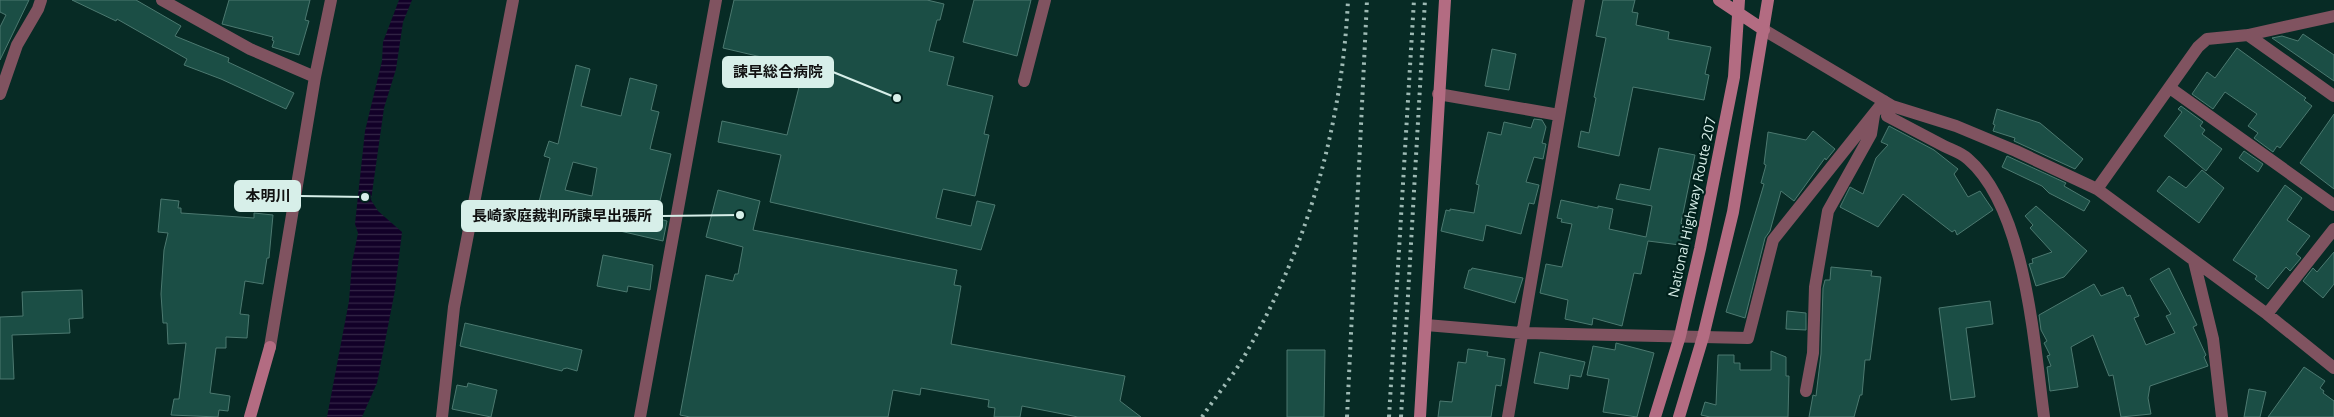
<svg xmlns="http://www.w3.org/2000/svg" width="2334" height="417" font-family="'Open Sans','Noto Sans JP',sans-serif">
<style>
.water{fill:url(#water-rules)}
.building{fill:#1b4e45;stroke:#4c7970;fill-rule:evenodd}
.lines{fill:none;stroke-linecap:round;stroke-linejoin:round}
.street{stroke:#805360;stroke-width:12}
.secondary{stroke:#b36c82;stroke-width:12}
.rail{stroke:#9ebab4;stroke-width:4;stroke-dasharray:2.5 5;stroke-linecap:butt}
.labels{text-anchor:middle;stroke-width:4.5;stroke-linejoin:round;paint-order:stroke}
.street-label{font-size:14px;fill:#d7efe9;stroke:#00211c}
.leader{fill:none;stroke:#d7efe9;stroke-width:2}
.callout-dot{fill:#d7efe9;stroke:#00211c;stroke-width:2}
.callout{fill:#d7efe9;stroke:#d7efe9;stroke-width:2}
.callout-label{font-size:15px;text-anchor:middle;font-weight:bold;fill:#111}
</style>
<defs>
<pattern id="water-rules" width="6" height="5" patternUnits="userSpaceOnUse" patternTransform="scale(1.25)"><rect width="6" height="5" fill="#120028"/><path d="M0 2.5h6" fill="none" stroke="#342647"/></pattern>
</defs>
<rect width="100%" height="100%" fill="#072b25"/>
<path class="water" d="M399,0h13l-9,22 -7,47 -12,39 -13,92 7,11 24,21 -7,58 -18,93 -15,34h-35l22,-116 3,-38 6,-30 -3,-9 10,-93 17,-70 1,-19z"/>
<path class="building" d="M0,0h29l-29,60v-33l6,-12 -6,-3z
M72,0h64l45,26 -6,10 54,22 -1,4 66,31 -8,16 -65,-30 -37,-14 3,-6 -70,-40 -1,2z
M229,0h81l-5,20 4,1 -10,34 -27,-8 2,-6 -2,-1 1,-3 -51,-13z
M734,0h193l17,4 -4,16h-3l-8,31 25,6 -7,28 46,11 -9,38 5,1 -14,61 -32,-7 -7,29 35,8 6,-25 18,4 -14,45 -211,-48 11,-47 -63,-13 4,-21 65,14 17,-68 -81,-19z
M974,0h57l-14,56 -54,-14z
M1603,0h32l-3,12 6,1 -2,12 33,7 -1,7 43,8 -6,27 4,1 -5,25 -71,-13 -14,69 -41,-9 3,-16 8,2 7,-35 -2,-1 12,-59 -10,-2z
M2303,34l31,21v26l-62,-43 10,-2 16,5z
M2237,48l69,50 -2,2 8,6 -32,42 -3,-2 -4,6 -19,-14 4,-5 -10,-7 9,-12 -32,-22 -12,17 -21,-15 15,-22 8,6z
M1492,49l24,5 -7,36 -24,-4z
M576,65l14,4 -9,37 40,10 9,-38 27,7 -6,25 8,2 -9,37 21,5 -15,64 11,3 -4,20 -99,-23 -1,5 -5,-1 -1,6 -23,-6 16,-64 -6,-2 5,-15 9,3zM573,162l24,6 -5,28 -27,-6z
M2181,106l22,16 -3,4 5,4 -3,4 20,15 -16,22 -42,-35 18,-24 -4,-3z
M1997,109l43,14 43,36 -8,10 -61,-28 1,-3 -22,-7 2,-6 -2,-1z
M2334,114v75l-34,-26z
M1534,119l8,1 4,7 -4,16 4,1 -3,15 -9,-2 -8,25 13,3 -5,19 -5,-1 -8,31 -35,-9 -3,16 -42,-10 5,-21 4,1v-2l24,4 5,-28 -3,-1 12,-52 13,3 3,-13 27,6z
M1889,126l45,24 24,19 -4,5 14,23 12,-6 13,19 -36,25 -2,-5 -3,2 -49,-38 -25,33 -38,-20 10,-20 13,7 13,-36 12,-13 -7,-3z
M1813,131l22,18 -9,11 -1,-2 -31,43 -13,-10 -11,40 -5,7 -20,80 -19,-6 38,-128 -3,-1 5,-18 -2,-1 4,-32 38,8z
M1659,148l36,7 -14,68 3,3 -4,19 -32,-4 -7,33 -7,-1 -12,53 -29,-8 -1,7 -27,-6 3,-19 -28,-7 6,-29 16,3 10,-43 -11,-2 1,-3 -5,-1 4,-18 37,8v-2l15,3 -4,20 37,8 6,-31 -36,-7 4,-15 30,6z
M2244,151l19,13 -5,8 -19,-14z
M2007,156l59,27 -2,3 26,15 -6,10 -35,-18 -7,-7 -40,-19z
M2202,170l22,18 -25,35 -42,-32 12,-15 17,12z
M2285,185l17,13 -15,22 23,16 -14,18 5,4 -11,13 -4,-4 -18,22 -13,-10 2,-3 -24,-16z
M718,190l42,11 -7,29 204,40 -3,15 7,1 -10,58 174,32 -5,25 21,16h-63l-56,-11 -2,11h-26l1,-9 -7,-1 1,-7 -68,-12 -1,7 -27,-5 -5,27h-198l-10,-2 26,-140 27,6 2,-7h3l5,-27 -37,-10z
M161,199l18,2 -1,7h3v5l73,5v-5l19,2 -4,43h-2l-4,26 -18,-3 -5,33 9,1 -2,23 -21,-1v11h-10l-6,45 20,3 -2,15 -9,-1 -1,7 -47,-2 3,-16h5l7,-56 -18,1 -1,-21h-4l-2,-29 3,-44 4,-17 -10,-1z
M2036,206l51,45 -23,26 -28,9 -7,-22 4,-1 -1,-4 20,-7 -22,-24 3,-3 -8,-9z
M2334,252v32l-11,14 -20,-17 10,-13 4,4z
M603,255l50,10 -3,25 -22,-4 -1,6 -30,-6z
M1831,267l41,4 -1,5 10,1 -11,83h-5l-3,35h-2l-6,22h-45l4,-22 3,1 5,-42 2,-66 2,-8h5z
M1472,268l51,10 -8,25 -51,-15 5,-18h2z
M2169,268l28,57 -4,2 13,28 -2,2 4,9 -58,20 -2,12 3,16 -30,3 -8,-42 -4,1 -16,-41 -22,12 7,40 -28,4 -3,-24 4,-1 -4,-10 3,-1 -6,-12 3,-2 -6,-11 -2,-15 55,-31 7,12 22,-9 4,9 3,-1 9,21 -5,2 12,27 29,-12 -9,-17 5,-2 -21,-35z
M82,290l1,28 -14,1 1,14 -58,2 2,44h-14v-62l23,-1 -1,-24z
M1990,301l3,23 -27,4 9,69 -24,3 -12,-92z
M1787,311l19,2v17l-20,-1z
M465,323l117,27 -5,21 -10,-3 -4,1 -1,2 -102,-25z
M1616,343l38,10 -17,64 -34,-5 6,-33 -22,-4 6,-29 22,4z
M1468,349l20,3 -1,4 18,3 -4,27 -5,-1 -5,32h-53l2,-16 12,1 6,-40 8,1z
M1287,350h38l-1,67h-37z
M1771,351l15,6v19h3l-1,41h-78l-9,-2 4,-13 11,3 2,-50h16v8h6v7h31z
M1540,352l45,10 -4,15 -11,-2 -2,14 -34,-6z
M2304,367l21,14 -5,7 4,3 -1,2 11,8v16h-66z
M468,383l29,7 -6,27 -39,-8 5,-24 10,2z
M2249,389l17,3 -6,25h-16z"/>
<g class="lines">
<path class="street" d="M162,0l88,49 65,28
M1764,30l128,76 64,20 60,25 81,38 170,125 67,54
M2248,35l86,61
M1024,81l21,-81
M2170,88l164,117
M0,94l17,-49 21,-36 3,-9
M1438,94l121,21
M1892,106l-5,10c19,10 38,20 57,30 8,4 18,7 24,13 58,50 66,185 76,258
M2097,189l101,-142 9,-8 41,-4 86,-19
M2194,261l19,78 9,78
M2267,314l67,-85
M1426,325l95,8 227,5 25,-98 111,-139
M270,347l45,-270 16,-77
M1806,391l7,-38 2,-66 13,-76 43,-77 3,-19
M442,417l12,-110 59,-307
M640,417l76,-417
M1508,417l71,-417"/>
<path class="secondary" d="M1719,0l45,30
M250,417l20,-70
M1420,417l25,-417
M1655,417l25,-81 20,-87 34,-172 5,-77
M1679,417l24,-80 30,-125 35,-212"/>
<path class="rail" d="M1202,417c14,-21 31,-41 43,-62 63,-109 97,-229 103,-355
M1347,417l20,-417
M1389,417l25,-417
M1401,417l24,-417"/>
</g>
<g class="labels">
<g class="street-label">
<text transform="translate(1692 207) rotate(-78)" y="5">National Highway Route 207</text>
</g>
</g>
<path class="leader" d="M897 98L833 72M365 197L300 196M740 215L662 216"/>
<g class="callout-dot">
<circle cx="897" cy="98" r="5"/>
<circle cx="365" cy="197" r="5"/>
<circle cx="740" cy="215" r="5"/>
</g>
<g class="callout">
<rect x="723" y="57" width="110" height="30" rx="5"/>
<rect x="235" y="181" width="65" height="30" rx="5"/>
<rect x="462" y="201" width="200" height="30" rx="5"/>
</g>
<g class="callout-label">
<text x="778" y="77">諫早総合病院</text>
<text x="268" y="201">本明川</text>
<text x="562" y="221">長崎家庭裁判所諫早出張所</text>
</g>
</svg>
